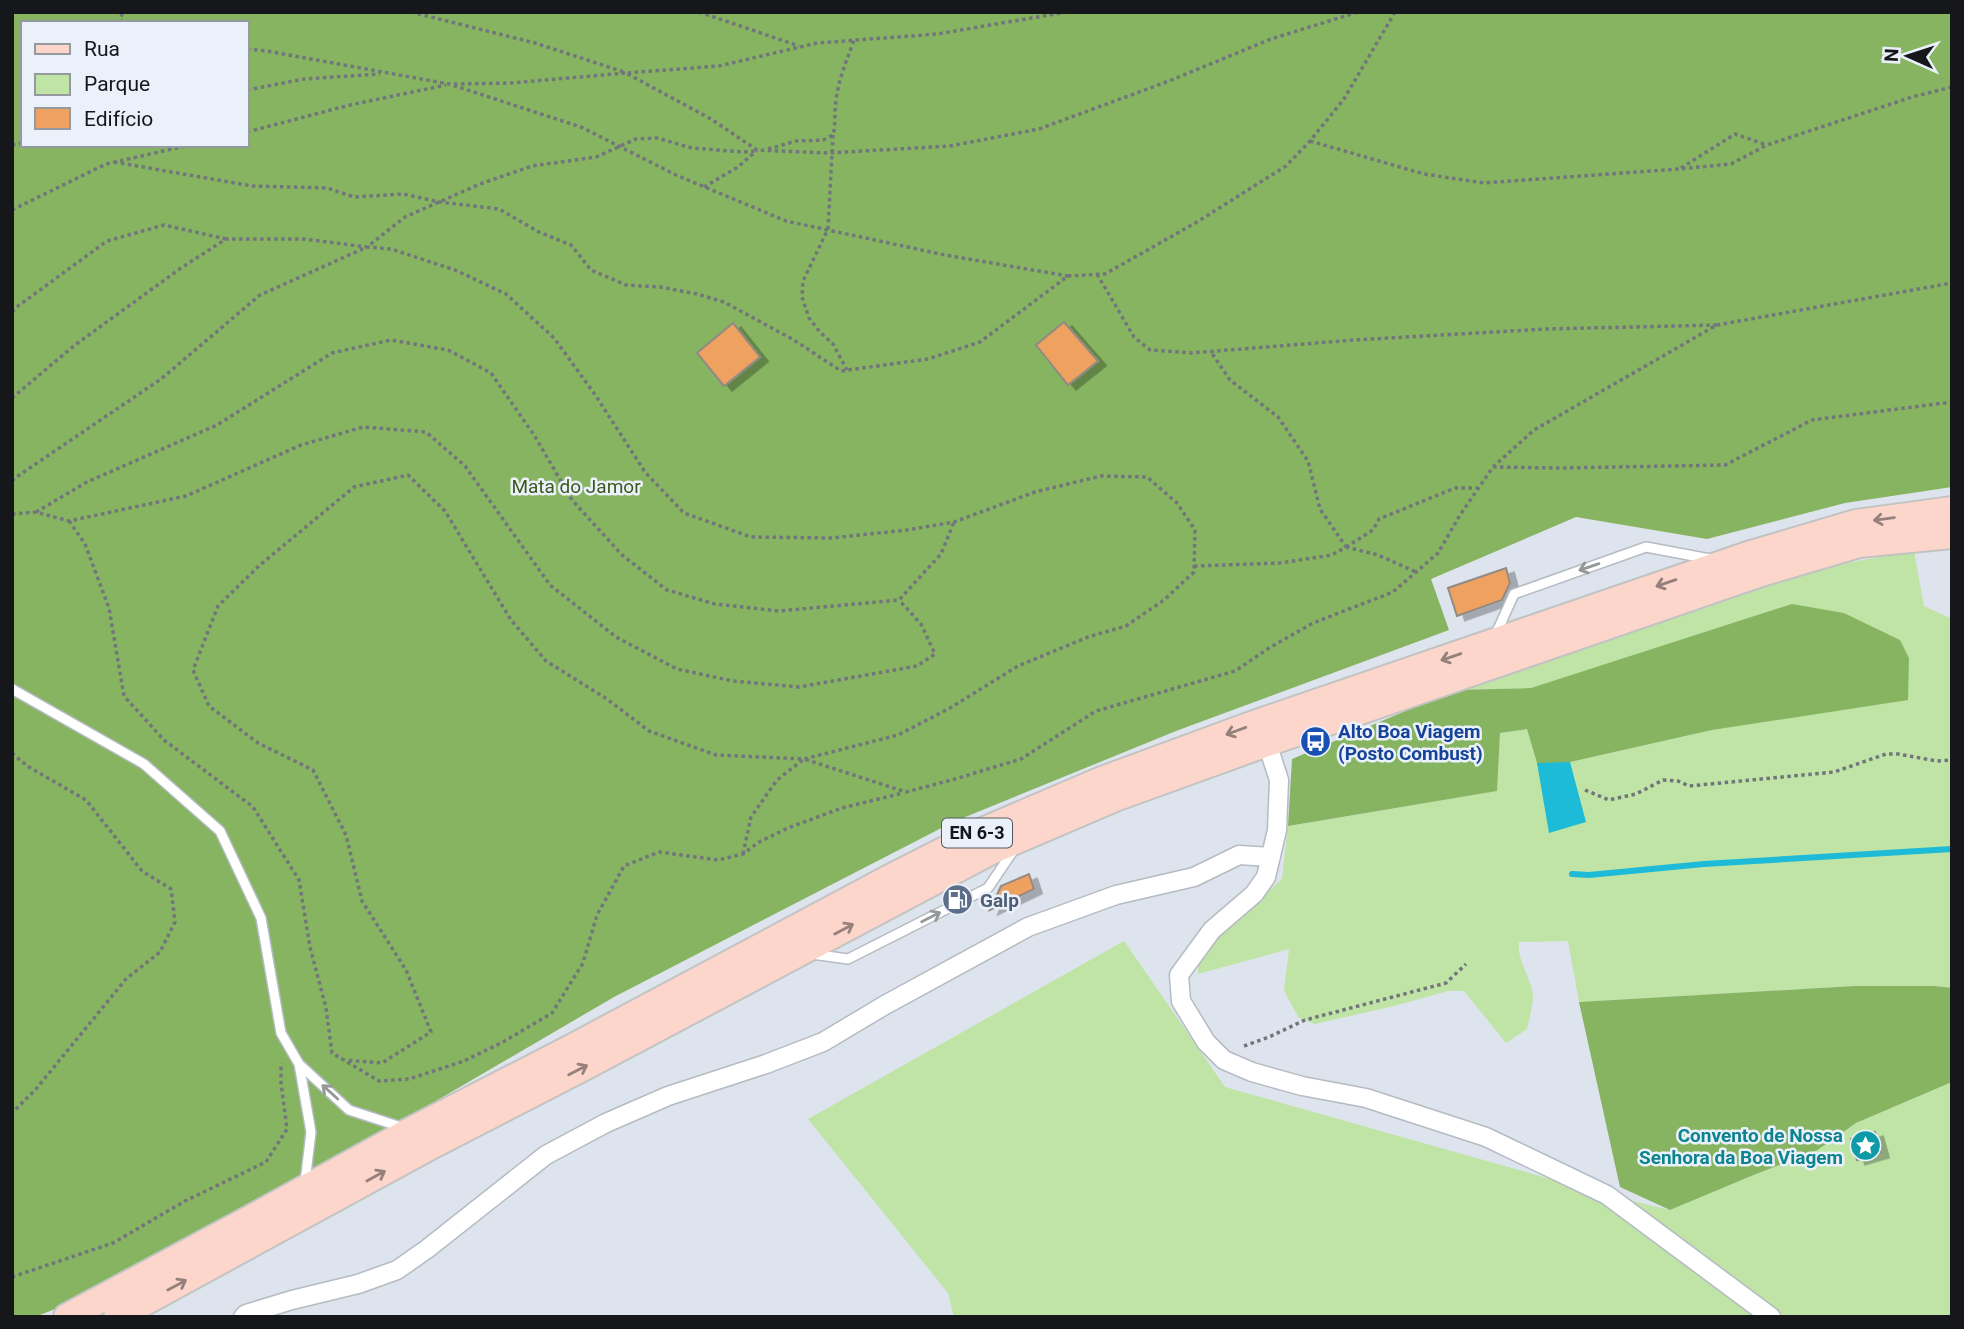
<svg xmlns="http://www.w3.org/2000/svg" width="1964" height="1329" font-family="Roboto,sans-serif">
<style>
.green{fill:#bfe4a5}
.forest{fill:#86b460;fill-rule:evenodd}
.water{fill:#1ebbd8}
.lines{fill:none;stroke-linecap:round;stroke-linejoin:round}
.stream{stroke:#1ebbd8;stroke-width:6}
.building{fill:#efa160;stroke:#928a84;stroke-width:2;filter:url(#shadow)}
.lane-casing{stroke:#b5bbc3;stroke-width:12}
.street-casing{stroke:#b5bbc3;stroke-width:21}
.primary-casing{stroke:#c2c3c3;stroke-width:30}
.path{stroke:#72767c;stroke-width:3.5;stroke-dasharray:3.5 3.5;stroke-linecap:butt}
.lane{stroke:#fff;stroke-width:9}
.street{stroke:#fff;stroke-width:18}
.primary{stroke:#fdd6cb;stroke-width:26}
.oneway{stroke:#95807b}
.oneway2{stroke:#969798}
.labels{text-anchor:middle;stroke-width:5;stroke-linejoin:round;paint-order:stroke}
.shield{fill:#ebf1fa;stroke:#55585d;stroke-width:2}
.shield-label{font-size:18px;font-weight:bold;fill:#15171a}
.park-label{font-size:19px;fill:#3a581d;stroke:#ebf1fa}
.transit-label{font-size:19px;font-weight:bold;fill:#164399;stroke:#ebf1fa;text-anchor:start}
.service-label{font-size:19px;font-weight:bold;fill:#4e5e75;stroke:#ebf1fa;text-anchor:start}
.culture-label{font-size:19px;font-weight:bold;fill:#0d838f;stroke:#ebf1fa;text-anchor:end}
</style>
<defs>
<filter id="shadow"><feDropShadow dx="8" dy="4.5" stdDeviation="0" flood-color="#0004"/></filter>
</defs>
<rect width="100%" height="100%" fill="#dee4ed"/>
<path class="green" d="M1914,551l10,55 28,13v369l-17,-2h-81l-275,16 -11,-61 -49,1c-2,20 12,34 14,54 0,10 -4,23 -6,33l-21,14 -42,-52h-16l-54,15 -79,18 -16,-6 -15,-27 5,-42 -91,25 1,-20 22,-22 61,-53 6,-53 208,-35 4,-58 27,-4 12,37 31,-4 142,-32 188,-90 -56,-27 -52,-8 -261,83 -76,2 369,-123z
M1124,941l101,146 382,108 63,15 86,-36 60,-23 40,-28 96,-41v235h-998l-6,-24 -140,-174z"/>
<path class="forest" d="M12,12h1940v475l-107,16 -138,36 -131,-22 -145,62 18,51 -273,101 -223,91 -339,175 -190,111 -364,199 -25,10h-23zM23,23h224v122h-224z
M1792,604l52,9 56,27 9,18 -1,42 -196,30 -142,32 -32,4 -11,-37 -27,4 -3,58 -209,35 4,-67 163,-69 76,-2z
M1854,986h81l17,2v94l-96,41 -40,28 -60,23 -86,36 -50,-23 -41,-185z"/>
<path class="water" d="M1570,762l16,60 -37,11 -12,-70z"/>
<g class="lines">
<path class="stream" d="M1572,874l17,1 115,-11 248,-15"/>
</g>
<path class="building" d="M1064,322l34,39 -30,24 -32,-40z
M733,323l27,34 -36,29 -27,-33z
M1506,568l4,15 -8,17 -45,16 -9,-28z
M1029,874l5,15 -44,21 11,-24z
M1875,1132l6,21 -24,7 -6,-21z"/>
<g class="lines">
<defs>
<path id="lane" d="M1495,636l19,-42 132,-47 64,12
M12,689l132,75 76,67 41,87 20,115 18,31
M812,954l36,5 140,-71 25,-37
M305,1182l6,-50 -12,-68 50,46 55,18"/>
<path id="street" d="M1267,743l12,37 -2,50 -11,47 -12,17 -42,36 -33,45 2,26 25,41 18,18 28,12 50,14 64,12 120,39 121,58 164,122
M243,1317l3,-3 46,-14 66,-16 39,-14 30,-21 119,-94 60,-32 62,-27 98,-32 57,-22 62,-37 143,-78 88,-32 78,-18 45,-22 32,2"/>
<path id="primary" d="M67,1317l185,-99 160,-88 161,-83 315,-168 90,-46 124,-53 152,-56 494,-169 108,-32 96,-13
M117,1317l308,-168 161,-83 405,-215 124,-53 152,-55 494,-170 98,-29 93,-9"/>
</defs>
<use href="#lane" class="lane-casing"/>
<use href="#street" class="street-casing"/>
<use href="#primary" class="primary-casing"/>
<path class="path" d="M411,12l124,31 89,29
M699,12l100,34
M1067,12l-130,22 -120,9 -98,23 -93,7 85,46 46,31 71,3 122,-7 89,-17 130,-48 102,-42 87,-27
M122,23l-2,-4 3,-7
M247,49l20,2 182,33 132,43 95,48 110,46 159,34 123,21
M454,84l57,-1 115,-10
M247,90l57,-11 76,-5
M247,132l103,-27 96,-20
M833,135l-5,94 -25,52 -1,16 7,21 11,14 13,12 14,26
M1310,141l114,33 60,9 195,-14 52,-5 36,-19 145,-48 40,-10
M12,145l11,-2
M768,149l28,-8 27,-1 10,-5c3,-11 1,-22 3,-34 2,-21 11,-41 18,-61
M114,162l138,24 75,2 27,9 49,-3 37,8 59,7 40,23 32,13 20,25 35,15 34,2 37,7 27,8 70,38 47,31 87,-12 52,-17 88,-66 37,-2 92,-52 89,-56 24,-25 34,-42 51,-87
M1681,168l54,-34 32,11
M704,187l34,-20 19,-17
M12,210l94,-46 84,-19
M1097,274l37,63 16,13 41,3 163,-13 192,-11 171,-4
M12,312l6,-6 89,-65 57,-16 62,14
M12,398l63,-53 106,-77 45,-29h78l63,8 38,-30 75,-33 52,-18 64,-9 40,-18 21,-1 35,10 51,4 12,-1
M1493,467l41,-37 183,-105 235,-42
M12,481l3,-3 146,-99 99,-84 107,-48 24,2 64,21 51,24 48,44 42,58 49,76 39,41 67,24 80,1 76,-8 47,-8 81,-30 66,-16 46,1 30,26 18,27 -1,42 -30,28 -38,26 -38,11 -70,29 -68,42 -52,27 -94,24 -88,-4 -67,-24 -42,-32 -61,-38 -35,-41 -66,-109 -37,-36 -54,12 -94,78 -42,41 -25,64 16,36 49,37 55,27 33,65 16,66 44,69 25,62 -49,31 -37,-3
M36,512l51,-30 130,-57 115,-72 59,-13 57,10 43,23 43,62 38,65 50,55 45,35 48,14 64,7 120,-11 42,-46 13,-32
M12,514l24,-2 33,9 117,-25 115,-51 62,-18 63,5 39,34 85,119 66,52 61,32 56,12 66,6 118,-21 18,-12 -14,-30 -22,-24
M69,521l16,23 24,64 15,88 40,44 89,67 46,73 11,67 16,61 6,45 47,28 30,-2 55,-18 39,-19 49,-29 31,-50 14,-48 27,-49 35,-14 59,8 25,-6 16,-12 29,-14 54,-20 61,-15
M1346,547l27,-17 6,-11 76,-31h22
M1346,547l32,8 38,17
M1194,566l86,-3 52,-8 14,-8 -26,-38 -12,-48 -30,-44 -48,-37 -19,-28
M12,753l15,13 59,34 56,71 29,18 4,33 -15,30 -34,27 -90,110 -24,24
M1585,790l24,10 27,-6 27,-14 15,1 11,5 145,-14 52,-18h12l39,7 15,-1
M743,854l8,-37 26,-37 27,-21 102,33 49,-13 66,-20 75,-48 139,-40 34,-23 44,-25 80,-31 45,-39 22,-38 33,-48 67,1 165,-3 87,-45 140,-18
M1244,1046l25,-9 36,-17 141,-37 20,-19
M12,1277l101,-34 72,-42 81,-39 21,-33 -6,-46v-20"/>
<use href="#lane" class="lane"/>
<use href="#street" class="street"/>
<use href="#primary" class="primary"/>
</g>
<defs><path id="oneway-shaft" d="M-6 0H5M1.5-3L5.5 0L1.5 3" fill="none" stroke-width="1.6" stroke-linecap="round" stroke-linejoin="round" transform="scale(1.75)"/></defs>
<g class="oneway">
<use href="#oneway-shaft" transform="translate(1884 519) rotate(172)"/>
<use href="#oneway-shaft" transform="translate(1666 583) rotate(161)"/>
<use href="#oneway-shaft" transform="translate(1451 657) rotate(161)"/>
<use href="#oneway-shaft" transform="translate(1236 731) rotate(160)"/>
<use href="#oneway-shaft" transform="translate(844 929) rotate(-28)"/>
<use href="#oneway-shaft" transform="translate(578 1070) rotate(-27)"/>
<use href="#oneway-shaft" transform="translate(376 1176) rotate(-29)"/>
<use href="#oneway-shaft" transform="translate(177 1285) rotate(-28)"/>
</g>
<g class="oneway2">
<use href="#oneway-shaft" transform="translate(1589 567) rotate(161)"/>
<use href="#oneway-shaft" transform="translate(931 917) rotate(-27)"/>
<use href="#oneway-shaft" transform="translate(330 1092) rotate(-138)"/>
</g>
<defs>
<symbol id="bus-disc" viewBox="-11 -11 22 22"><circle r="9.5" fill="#1a4fb4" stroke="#ebf1fa"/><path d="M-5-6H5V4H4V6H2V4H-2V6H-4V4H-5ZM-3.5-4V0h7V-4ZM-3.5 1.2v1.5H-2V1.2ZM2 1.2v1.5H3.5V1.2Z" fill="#fff"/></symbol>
<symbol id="fuel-disc" viewBox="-11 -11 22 22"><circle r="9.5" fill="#5c6f8a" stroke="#ebf1fa"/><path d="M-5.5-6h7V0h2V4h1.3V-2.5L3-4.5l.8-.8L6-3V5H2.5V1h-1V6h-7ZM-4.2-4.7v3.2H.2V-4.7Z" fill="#fff"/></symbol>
<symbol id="sight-disc" viewBox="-11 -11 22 22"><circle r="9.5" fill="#0f9aa8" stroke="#ebf1fa"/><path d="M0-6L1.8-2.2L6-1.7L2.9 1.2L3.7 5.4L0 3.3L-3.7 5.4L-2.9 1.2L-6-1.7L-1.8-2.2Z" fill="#fff"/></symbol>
</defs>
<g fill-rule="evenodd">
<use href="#bus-disc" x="1298" y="724" width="35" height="35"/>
<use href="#fuel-disc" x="940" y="882" width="35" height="35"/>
<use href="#sight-disc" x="1848" y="1128" width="35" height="35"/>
</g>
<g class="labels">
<rect class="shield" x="942" y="818.5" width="70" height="29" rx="5"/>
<g class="shield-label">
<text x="977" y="839">EN 6-3</text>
</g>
<g class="park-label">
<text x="576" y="493">Mata do Jamor</text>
</g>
<g class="transit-label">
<text x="1338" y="738">Alto Boa Viagem<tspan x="1338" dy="22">(Posto Combust)</tspan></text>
</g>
<g class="service-label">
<text x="980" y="907">Galp</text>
</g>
<g class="culture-label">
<text x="1843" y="1142">Convento de Nossa<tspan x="1843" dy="22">Senhora da Boa Viagem</tspan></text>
</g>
</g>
<rect width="1964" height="1329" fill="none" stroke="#15171a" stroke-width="28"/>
<rect x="21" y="21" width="228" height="126" fill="#ebf1fa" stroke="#959aa0" stroke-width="2"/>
<rect x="35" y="44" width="35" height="10" fill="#fdd6cb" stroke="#959aa0" stroke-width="2"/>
<text x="84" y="56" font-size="21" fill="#15171a">Rua</text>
<rect x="35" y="74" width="35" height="21" fill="#bfe4a5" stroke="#959aa0" stroke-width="2"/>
<text x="84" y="91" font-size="21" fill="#15171a">Parque</text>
<rect x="35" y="108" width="35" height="21" fill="#efa160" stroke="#959aa0" stroke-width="2"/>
<text x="84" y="126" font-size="21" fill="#15171a">Edifício</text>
<g transform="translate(1908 56) rotate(273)" stroke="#ebf1fa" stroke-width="5" paint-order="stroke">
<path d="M0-5L12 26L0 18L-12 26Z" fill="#15171a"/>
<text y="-10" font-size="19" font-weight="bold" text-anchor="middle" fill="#15171a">N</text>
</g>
</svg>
